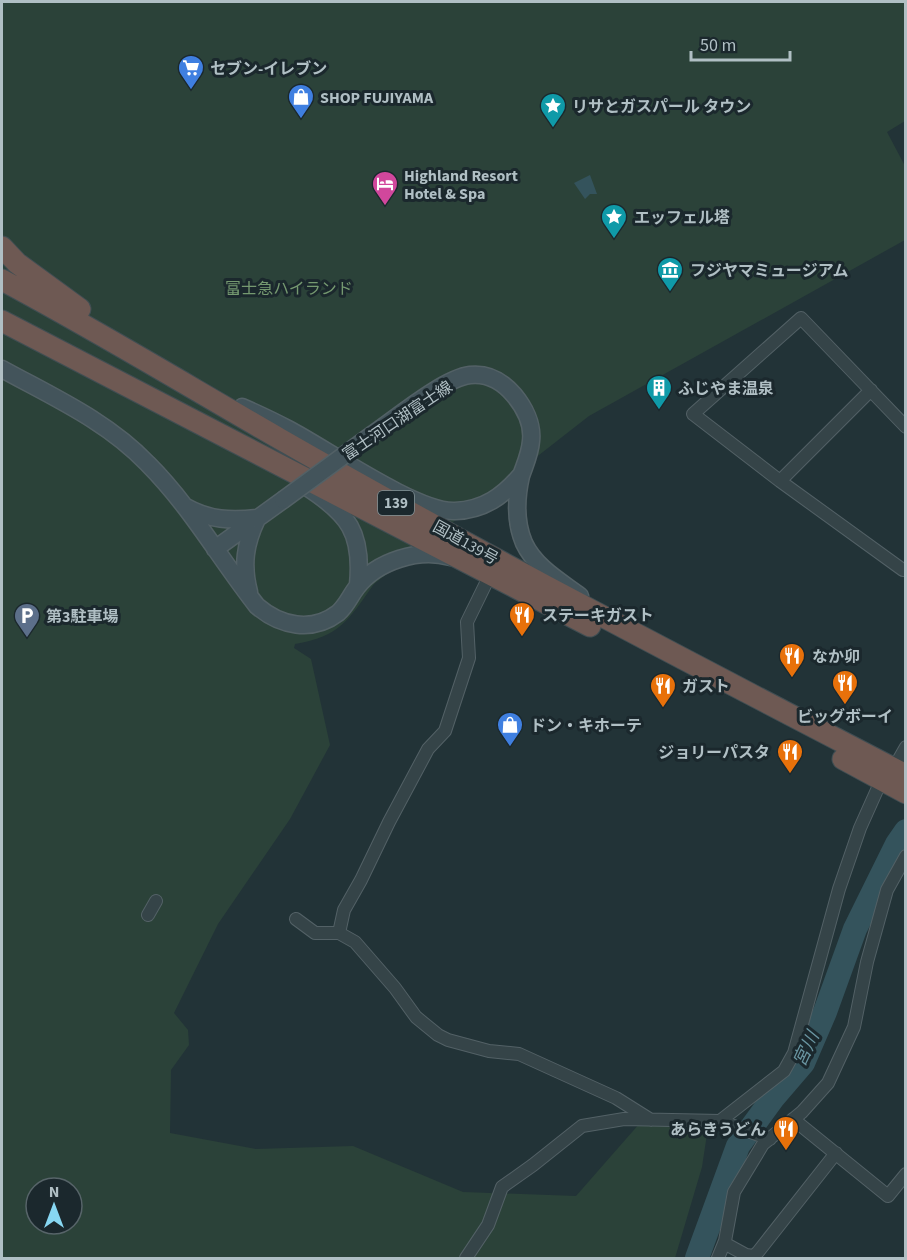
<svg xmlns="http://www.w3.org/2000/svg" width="907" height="1260" font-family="'Source Sans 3','Noto Sans JP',sans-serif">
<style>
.green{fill:#2b4239;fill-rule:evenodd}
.water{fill:#34535c}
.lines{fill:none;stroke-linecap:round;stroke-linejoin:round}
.river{stroke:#34535c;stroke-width:24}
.street-casing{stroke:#536166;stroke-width:14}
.secondary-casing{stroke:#536166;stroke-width:19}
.highway-casing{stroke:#404e53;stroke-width:23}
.street{stroke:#354448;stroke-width:12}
.secondary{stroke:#43545b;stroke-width:16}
.highway{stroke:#6e5953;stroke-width:21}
.secondary-bridge-casing{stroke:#536166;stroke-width:19;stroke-linecap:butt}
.secondary-bridge{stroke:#43545b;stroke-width:16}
.labels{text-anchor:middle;stroke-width:6;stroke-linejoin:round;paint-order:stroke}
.shield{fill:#1b282d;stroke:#839297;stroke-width:1.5}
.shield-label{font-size:15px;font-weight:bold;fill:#b0bfc4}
.poi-label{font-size:16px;font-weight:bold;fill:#b0bfc4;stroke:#1b282d;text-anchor:start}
.park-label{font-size:16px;fill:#759970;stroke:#1b282d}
.street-label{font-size:16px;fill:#b0bfc4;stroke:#1b282d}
.water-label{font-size:18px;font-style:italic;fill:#6a96a2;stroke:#1b282d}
</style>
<rect width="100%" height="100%" fill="#223337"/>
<path class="green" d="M2,2h903v119l-18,11 18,34v74l-316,176 -215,168c-25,35 -34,53 -79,60l-1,4 17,11 19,86 -40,74 -72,105 -44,89 14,17 1,15 -18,25 -1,63 86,16 97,-3 110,46 113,4 71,-81 63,-1 -8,53 -27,91h-673zM36,1188h36v36h-36z"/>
<path class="water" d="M590,175l7,19h-7l-5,5 -11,-16z"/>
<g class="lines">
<path class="river" d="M697,1258l41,-112 35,-48 30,-35 22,-51 30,-83 42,-85 9,-13"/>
<defs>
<path id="street" d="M906,427l-105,-109 -108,96 87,67 123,89h3
M780,481l91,-91
M148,915l8,-14
M296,919l19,14h24l16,9 40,46 21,29 22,18 10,5 41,11 30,3 97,44 35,22
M339,933l5,-23 17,-30 28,-58 39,-73 17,-18 24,-73 -2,-36 23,-47
M793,1119l95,77 18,-22
M720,1121l50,18
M724,1243l22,12 8,1 4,-4 78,-99
M466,1258l22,-33 14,-38 31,-22 49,-39 42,-7 96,2 64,-50 10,-18 45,-164 21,-61 17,-38 21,-29 8,-14
M718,1258l7,-17 9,-49 29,-48 39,-32 26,-29 26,-56 13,-65 20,-72 19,-34"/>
<path id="secondary" d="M2,369c51,28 105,52 146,95 42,42 72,95 109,142 23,20 55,27 81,7 9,-8 12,-17 19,-26 20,-26 62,-39 93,-30
M242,407c16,7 31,14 46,22 37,19 129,84 167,82 29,-1 48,-15 66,-36
M373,434c22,-15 71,-56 97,-59 18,-2 33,7 44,20 10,12 19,29 17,46 -1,13 -6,23 -10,35 -5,22 -6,46 3,67 11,24 36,38 56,53
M305,486c44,28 58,47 53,99
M186,507c23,13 45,14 71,11
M215,549l68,-49
M249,592c-7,-27 -4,-48 8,-73"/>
<path id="highway" d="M2,247l15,16 63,46
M2,280c94,50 186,106 278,159 206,118 416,227 626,336
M2,321l588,305
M843,759l63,34"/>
</defs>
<use href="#street" class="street-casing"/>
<use href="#secondary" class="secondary-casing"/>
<use href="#highway" class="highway-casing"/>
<use href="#street" class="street"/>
<use href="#secondary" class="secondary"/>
<use href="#highway" class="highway"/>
<defs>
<path id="secondary-bridge" d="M283,500l90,-66"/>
</defs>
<use href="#secondary-bridge" class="secondary-bridge-casing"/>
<use href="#secondary-bridge" class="secondary-bridge"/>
</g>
<defs>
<symbol id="supermarket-pin" viewBox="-11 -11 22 30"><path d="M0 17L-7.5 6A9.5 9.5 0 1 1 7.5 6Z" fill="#3f7fe0" stroke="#1b282d"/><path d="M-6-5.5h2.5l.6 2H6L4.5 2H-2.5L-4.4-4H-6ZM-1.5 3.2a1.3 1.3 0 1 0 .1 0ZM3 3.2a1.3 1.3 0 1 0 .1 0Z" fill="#fff"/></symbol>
<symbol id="shop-pin" viewBox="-11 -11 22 30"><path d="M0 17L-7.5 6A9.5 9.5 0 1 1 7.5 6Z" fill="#3f7fe0" stroke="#1b282d"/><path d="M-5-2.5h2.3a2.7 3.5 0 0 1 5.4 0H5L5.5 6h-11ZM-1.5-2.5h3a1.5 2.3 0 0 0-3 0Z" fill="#fff"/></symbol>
<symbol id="sight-pin" viewBox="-11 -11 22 30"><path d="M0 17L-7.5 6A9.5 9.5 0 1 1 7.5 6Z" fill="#0f9aa8" stroke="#1b282d"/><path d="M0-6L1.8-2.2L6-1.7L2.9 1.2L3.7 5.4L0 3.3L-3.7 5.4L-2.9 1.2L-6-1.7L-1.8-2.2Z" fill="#fff"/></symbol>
<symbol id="hotel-pin" viewBox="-11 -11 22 30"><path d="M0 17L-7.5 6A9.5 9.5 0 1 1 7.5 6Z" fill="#d1479c" stroke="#1b282d"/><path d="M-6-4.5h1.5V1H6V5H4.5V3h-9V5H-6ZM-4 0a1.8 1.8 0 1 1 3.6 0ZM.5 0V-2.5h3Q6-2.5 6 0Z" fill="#fff"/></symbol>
<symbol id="museum-pin" viewBox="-11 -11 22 30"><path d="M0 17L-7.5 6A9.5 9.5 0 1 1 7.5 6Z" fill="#0f9aa8" stroke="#1b282d"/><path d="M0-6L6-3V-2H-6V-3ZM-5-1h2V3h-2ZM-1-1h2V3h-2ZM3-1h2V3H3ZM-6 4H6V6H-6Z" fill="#fff"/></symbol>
<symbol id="building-pin" viewBox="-11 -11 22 30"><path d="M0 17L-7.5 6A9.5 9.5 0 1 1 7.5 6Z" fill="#0f9aa8" stroke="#1b282d"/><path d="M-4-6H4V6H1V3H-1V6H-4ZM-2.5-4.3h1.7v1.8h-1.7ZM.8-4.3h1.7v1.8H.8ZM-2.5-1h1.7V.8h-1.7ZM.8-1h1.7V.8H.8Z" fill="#fff"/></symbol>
<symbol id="restaurant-pin" viewBox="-11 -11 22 30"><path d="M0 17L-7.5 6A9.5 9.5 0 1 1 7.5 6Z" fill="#e8710a" stroke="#1b282d"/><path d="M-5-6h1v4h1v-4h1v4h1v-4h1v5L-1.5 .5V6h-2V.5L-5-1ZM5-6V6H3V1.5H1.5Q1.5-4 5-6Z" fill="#fff"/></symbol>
<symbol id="parking-pin" viewBox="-11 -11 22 30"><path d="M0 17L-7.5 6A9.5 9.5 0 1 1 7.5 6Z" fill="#5c6f8a" stroke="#1b282d"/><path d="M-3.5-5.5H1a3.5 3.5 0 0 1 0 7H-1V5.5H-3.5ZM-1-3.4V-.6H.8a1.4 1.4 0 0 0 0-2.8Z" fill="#fff"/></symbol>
</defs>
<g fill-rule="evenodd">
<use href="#supermarket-pin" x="176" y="53" width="30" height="40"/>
<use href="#shop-pin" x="286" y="82" width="30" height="40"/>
<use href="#sight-pin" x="538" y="91" width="30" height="40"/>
<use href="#hotel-pin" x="370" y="169" width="30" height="40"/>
<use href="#sight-pin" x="599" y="202" width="30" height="40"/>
<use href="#museum-pin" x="655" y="255" width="30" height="40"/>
<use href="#building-pin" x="644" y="373" width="30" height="40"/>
<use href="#restaurant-pin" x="507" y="600" width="30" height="40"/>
<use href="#parking-pin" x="12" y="601" width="30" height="40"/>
<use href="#restaurant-pin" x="777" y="641" width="30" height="40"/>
<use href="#restaurant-pin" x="830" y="668" width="30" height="40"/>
<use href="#restaurant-pin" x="648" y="671" width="30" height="40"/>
<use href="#shop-pin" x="495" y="710" width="30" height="40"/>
<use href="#restaurant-pin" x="775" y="737" width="30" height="40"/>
<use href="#restaurant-pin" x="771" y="1114" width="30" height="40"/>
</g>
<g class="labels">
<rect class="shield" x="378" y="491" width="36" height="24" rx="4.5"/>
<g class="shield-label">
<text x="396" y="508">139</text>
</g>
<g class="poi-label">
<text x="210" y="74">セブン-イレブン</text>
<text x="320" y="103">SHOP FUJIYAMA</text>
<text x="572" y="112">リサとガスパール タウン</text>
<text x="404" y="181">Highland Resort<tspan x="404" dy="18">Hotel &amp; Spa</tspan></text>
<text x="634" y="223">エッフェル塔</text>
<text x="690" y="276">フジヤマミュージアム</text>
<text x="678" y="394">ふじやま温泉</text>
<text x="542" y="621">ステーキガスト</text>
<text x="46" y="622">第3駐車場</text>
<text x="812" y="662">なか卯</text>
<text x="682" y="692">ガスト</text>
<text x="845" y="722" text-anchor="middle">ビッグボーイ</text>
<text x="530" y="731">ドン・キホーテ</text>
<text x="770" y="758" text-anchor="end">ジョリーパスタ</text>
<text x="766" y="1135" text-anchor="end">あらきうどん</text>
</g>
<g class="park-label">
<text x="289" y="294">富士急ハイランド</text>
</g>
<g class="street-label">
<text transform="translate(397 420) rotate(-34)" y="6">富士河口湖富士線</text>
<text transform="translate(466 542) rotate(29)" y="6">国道139号</text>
</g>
<g class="water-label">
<text transform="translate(806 1049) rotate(-65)" y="6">宮川</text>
</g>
</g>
<rect width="907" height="1260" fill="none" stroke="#b0bfc4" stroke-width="6"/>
<g transform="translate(54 1206)"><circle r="28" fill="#1b282d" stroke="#576469" stroke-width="1.5"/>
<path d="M0-4.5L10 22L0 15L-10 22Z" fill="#87d7f2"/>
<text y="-9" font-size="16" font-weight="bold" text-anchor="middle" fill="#b0bfc4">N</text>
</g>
<path d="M691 51v9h99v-9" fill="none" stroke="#b0bfc4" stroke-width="3"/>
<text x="700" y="51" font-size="18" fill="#b0bfc4" stroke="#1b282d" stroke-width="4.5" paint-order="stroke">50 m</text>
</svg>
